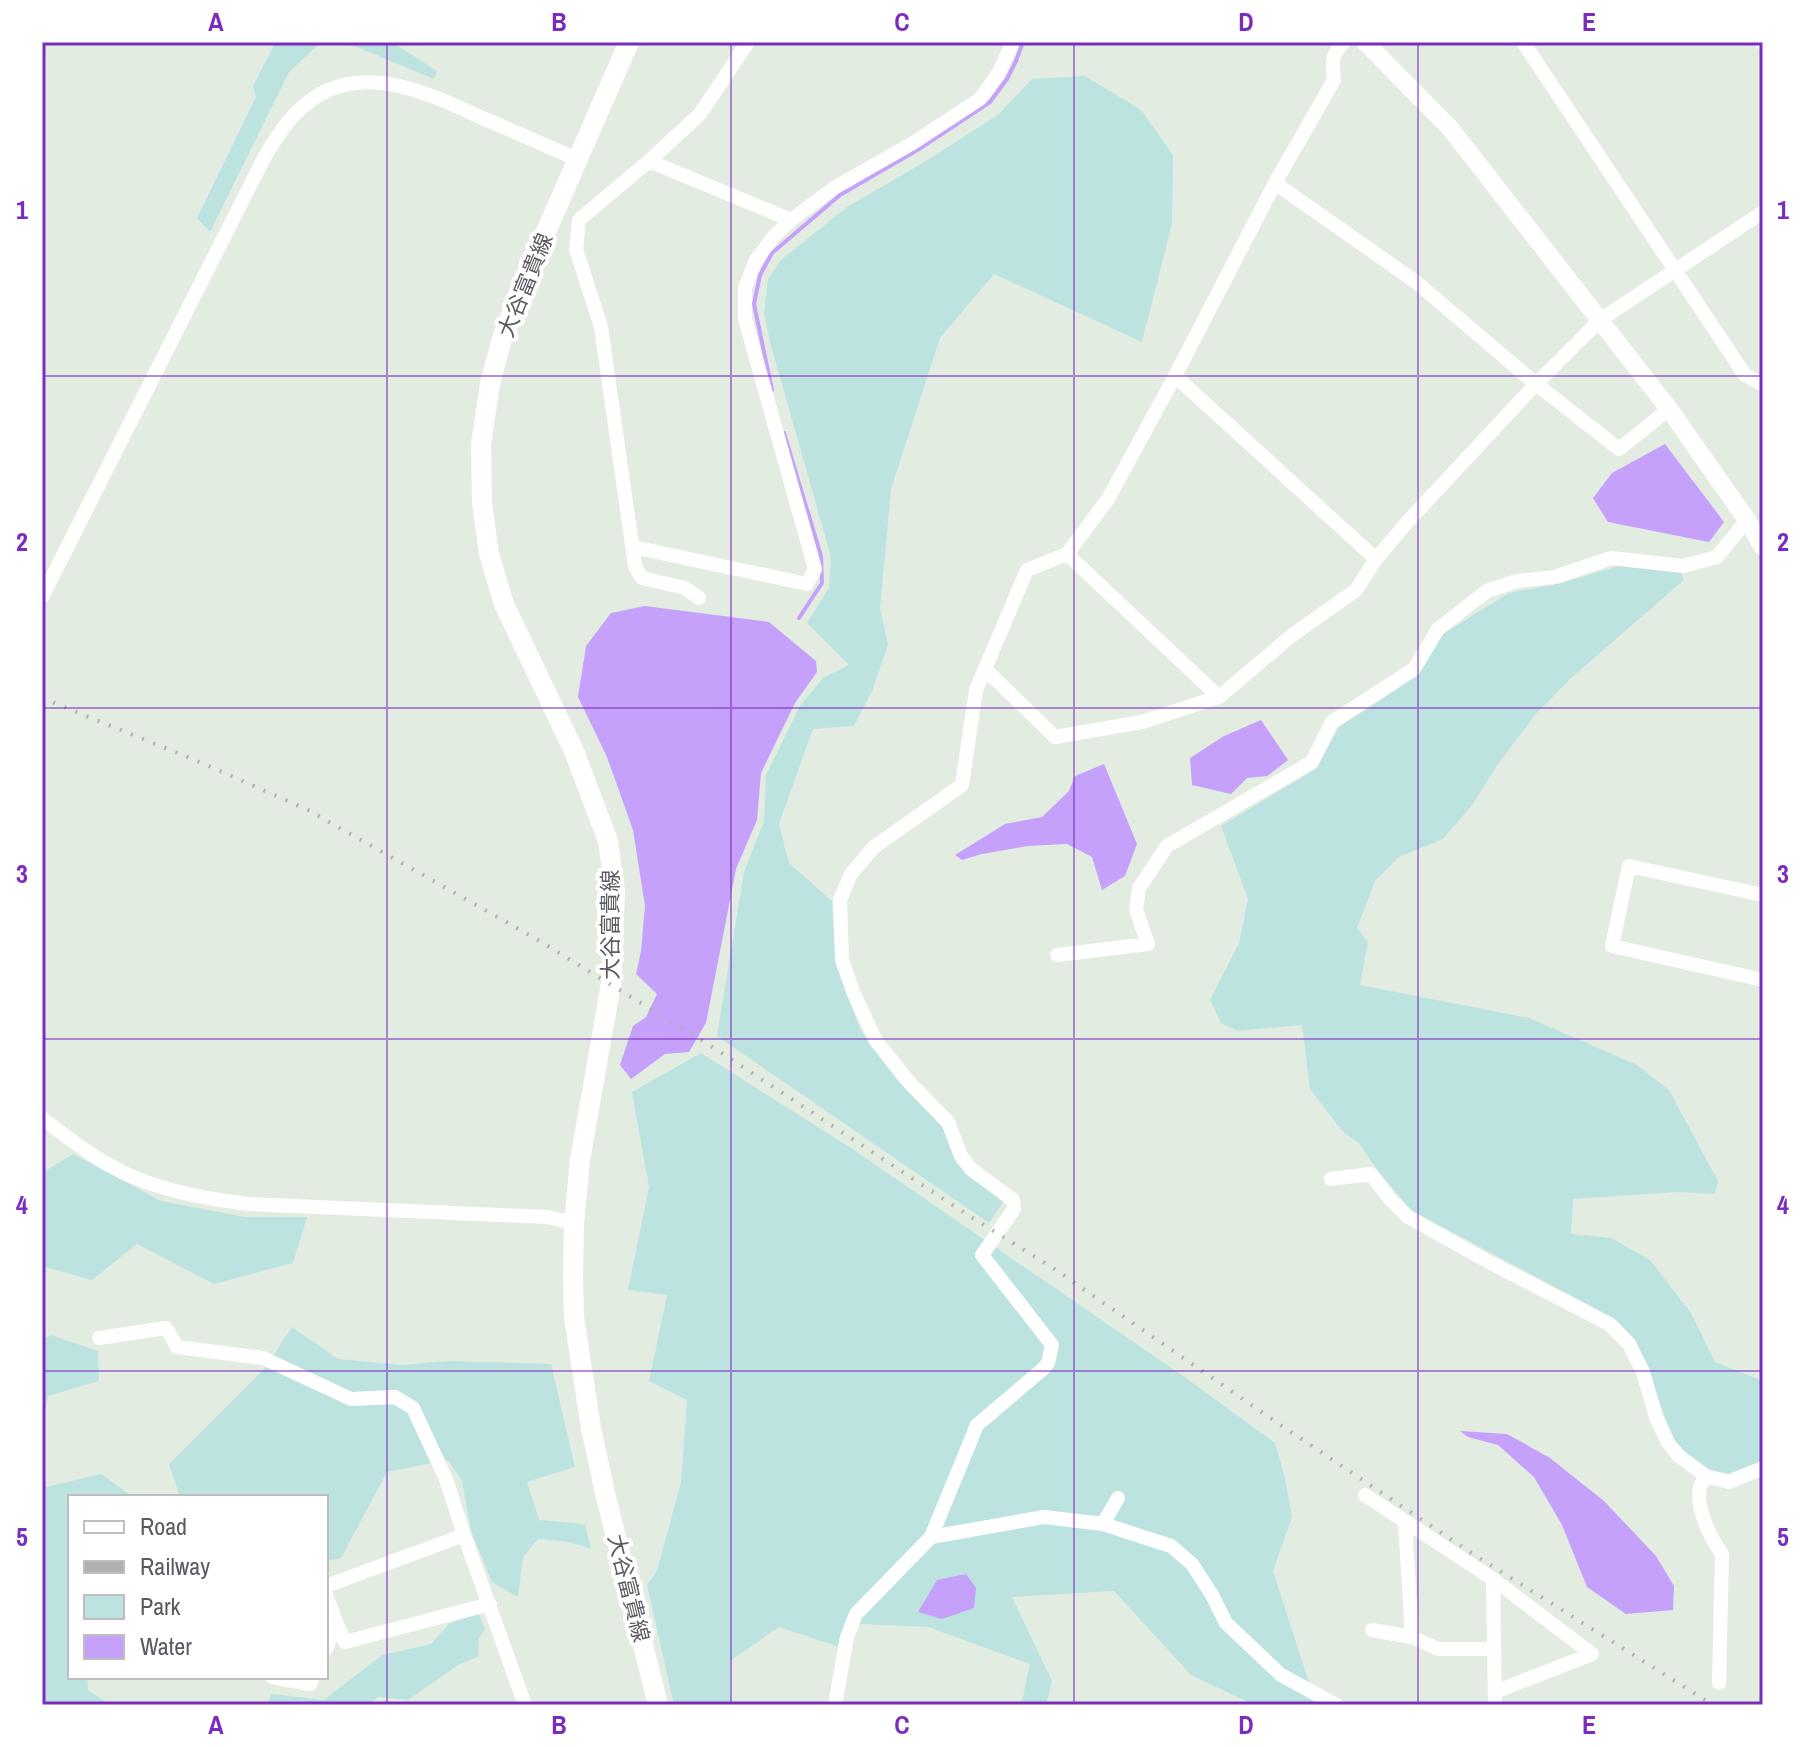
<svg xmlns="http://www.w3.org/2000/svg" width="1805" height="1747" font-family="'Archivo Narrow','Noto Sans JP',sans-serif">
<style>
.green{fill:#bde3e1}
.water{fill:#c5a1fb}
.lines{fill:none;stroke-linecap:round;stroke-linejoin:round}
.stream{stroke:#c5a1fb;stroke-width:4}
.minor{stroke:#fff;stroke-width:14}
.tertiary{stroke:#fff;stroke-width:18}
.secondary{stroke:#fff;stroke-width:20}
.rail{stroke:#b2b1b2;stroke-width:4;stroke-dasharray:2 10;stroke-linecap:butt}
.grid{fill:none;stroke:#7b2cbf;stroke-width:2;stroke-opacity:0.55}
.labels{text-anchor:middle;stroke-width:8;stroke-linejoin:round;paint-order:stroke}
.street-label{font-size:22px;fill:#5d5961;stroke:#fff}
.neatline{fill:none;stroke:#7b2cbf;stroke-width:3}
.grid-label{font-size:26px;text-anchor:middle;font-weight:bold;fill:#7b2cbf}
</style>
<rect width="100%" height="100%" fill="#e3ece0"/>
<path class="green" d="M276,42h45l-32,30 -79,160 -13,-14 59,-121 -3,-11z
M345,42h47l45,29 -3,8z
M1085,76l56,34 32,45 -1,68 -30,119 -148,-68 -54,64 -49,151 -11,119 8,37 -16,46 -18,35 -41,3 -34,95 10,39 43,38 4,63 24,65 37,51 46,48 14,36 46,38 -14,21 -272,-187 27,-164 20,-51 2,-46 34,-69 23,-28 26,-13 -42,-42 22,-35 2,-31 -61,-215 -6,-29 4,-34 13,-19 66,-53 79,-46 72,-46 34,-36z
M1618,566l63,6 3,8 -113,98 -36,37 -40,53 -22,36 -30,35 -44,18 -24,24 -18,47 11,14 -8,43 169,33 108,47 32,25 49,91 -3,13 -39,-2 -103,7 -2,35 40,4 39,22 41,53 24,49 48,19v79l-35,14 -20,-5 -24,-18 -9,-10 -11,-26 -16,-46 -13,-29 -18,-20 -206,-110 -33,-39 -19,-28 -16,-11 -33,-43 -8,-64 -64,6 -17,-8 -11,-23 29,-57 9,-44 -27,-73 95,-57 23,-42 78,-51 26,-42 66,-41 53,-10z
M701,1053l153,97 329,226 92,67 10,35 7,39 -19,54 41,127 13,7h-73l-63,-30 -77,-84 -102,6 40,84 -6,24h-25l9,-41 -102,-37 -68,-3 -21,23 -60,-20 -49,34 1,44h-57l-27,-120 10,-14 24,-89 6,-82 -38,-19 18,-86 -39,-5 21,-103 -17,-95z
M73,1154l88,47 84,16h62l-14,46 -79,21 -77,-40 -45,36 -50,-14v-93z
M292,1327l46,32 65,6 45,-4 103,3 24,103 -48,15 12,38 46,4 6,25 -22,-7 -31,-3 -15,18 -5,40 -26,-15 -21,-51 -9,-50 -14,-21 -61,12 -46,86 -15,3v-64h-146l-11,-33 97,-97z
M51,1335l47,16 1,30 -51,15 -6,30v-86z
M101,1474l32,23h-63v180h17l1,13 23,15h-69v-217z
M479,1614l6,15 -6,9 -1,19 -20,8 -50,35 -30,-3 -11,8h-100l4,-11 53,6 58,-45 49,-11 19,-21z"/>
<path class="water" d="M1665,444l59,78 -15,20 -101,-20 -15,-24 19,-25z
M645,606l124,16 47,39 1,11 -22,31 -34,70 -4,47 -21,49 -30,154 -17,29 -24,2 -34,25 -11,-14 13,-39 13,-9 11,-23 -21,-20 5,-23 4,-45 -12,-76 -26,-73 -29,-60 8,-51 25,-33z
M1261,720l27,40 -21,16 -20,2 -16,16 -39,-9 -2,-27 34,-22z
M1104,764l33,80 -12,32 -23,14 -10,-33 -25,-13 -39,2 -46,8 -20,6 -7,-5 50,-31 37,-7 27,-26 6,-15z
M1460,1431l47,3 43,24 54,43 52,55 18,30 -1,24 -47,4 -39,-27 -25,-62 -28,-48 -36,-32 -30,-8z
M966,1574l10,14 -2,20 -32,11 -24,-7 19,-32z"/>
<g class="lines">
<path class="stream" d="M772,390l-18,-86 6,-29 12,-22 68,-58 79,-46 71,-47 17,-23 9,-18 7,-19
M784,433l37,123 1,27 -23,35"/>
<path class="minor" d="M1523,42l222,333 18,10
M1762,42l1,1
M649,161l142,59
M1275,183l141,99 120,102 83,65 50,-40
M1175,376l201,183
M633,547l174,37 8,-15 -70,-250v-31l11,-28 18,-24 17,-16 43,-32 79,-45 67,-44 18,-25 15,-32
M1067,554l152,143
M42,597l223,-441c14,-23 28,-45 52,-60 54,-33 119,1 170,24 30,13 61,26 91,40
M699,598l-14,-10 -43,-10 -7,-12 -34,-239 -25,-78 3,-29 70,-59 51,-47 48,-72
M985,669l70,68 87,-15 77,-25 72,-61 65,-46 20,-31 34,-40 126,-135 64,-64 163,-108
M1763,895l-134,-29 -17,80 151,34
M1057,955l91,-11 -12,-34 3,-22 28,-42 145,-84 20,-40 82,-53 24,-40 49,-38 30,-10 38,-4 56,-19 72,8 34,-9 30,-37
M42,1118c22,17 43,34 67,47 41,24 92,33 139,39l299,13 27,6
M1331,1179l40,-5 18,24 19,19 79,44 122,63 20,20 14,28 13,45 12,26 11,13 27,20 23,6 34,-14
M99,1338l67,-10 11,19 86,11 88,41 44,-2 18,11 33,71 18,56 61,170
M1706,1476c-2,4 -5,7 -6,11 -5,20 11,52 22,67l-3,129
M1365,1495l128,84 99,75 -97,38
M1405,1522l7,115
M1103,1524l15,-26
M931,1537l113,-20 59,7 68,22 21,18 20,31 14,28 55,52 55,30
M1493,1579l2,126
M326,1586l138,-51
M326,1595l11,29
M1372,1630l40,7 26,12h56
M326,1649l11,-25 8,18 145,-38
M272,1677l38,7 3,-7
M835,1705l12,-68 9,-23 75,-77 46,-112 66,-56 5,-6 4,-18 -70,-90 32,-46 -1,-9 -42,-31 -10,-13 -13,-34 -39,-40 -33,-41 -22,-47 -12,-34 -2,-60 11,-26 23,-27 88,-62 14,-95 51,-120 40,-16 41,-55 67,-123 100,-193 59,-103c-2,-17 -3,-25 10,-38"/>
<path class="tertiary" d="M1365,42l85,86 219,281 78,111 16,27"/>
<path class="secondary" d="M629,42l-112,256 -16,44 -11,42 -9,60 1,59 7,51 15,50 70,147 34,90 7,51 -4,92 -31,176 -6,63 -1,54 1,40 17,111 14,65 53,212"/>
<path class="rail" d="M42,698l160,65 106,47 230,130 173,106 260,171 82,51 226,156 194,130 240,151"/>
</g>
<path class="grid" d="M387,42v1663M731,42v1663M1074,42v1663M1418,42v1663M42,376h1721M42,708h1721M42,1039h1721M42,1371h1721"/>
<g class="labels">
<g class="street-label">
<text transform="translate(525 285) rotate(-68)" y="8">大谷富貴線</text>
<text transform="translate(610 925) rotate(-90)" y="8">大谷富貴線</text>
<text transform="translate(629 1588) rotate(76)" y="8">大谷富貴線</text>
</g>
</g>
<rect width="1805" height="1747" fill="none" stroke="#ffffff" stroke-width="88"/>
<rect x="68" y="1495" width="260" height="184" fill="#ffffff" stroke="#bebdc0" stroke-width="2"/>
<rect x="84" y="1521" width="40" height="12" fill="#ffffff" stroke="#bebdc0" stroke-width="2"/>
<text x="140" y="1535" font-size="24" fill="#5d5961">Road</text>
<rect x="84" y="1561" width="40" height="12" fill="#b2b1b2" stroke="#bebdc0" stroke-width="2"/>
<text x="140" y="1575" font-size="24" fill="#5d5961">Railway</text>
<rect x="84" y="1595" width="40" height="24" fill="#bde3e1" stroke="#bebdc0" stroke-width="2"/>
<text x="140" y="1615" font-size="24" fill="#5d5961">Park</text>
<rect x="84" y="1635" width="40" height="24" fill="#c5a1fb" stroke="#bebdc0" stroke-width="2"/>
<text x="140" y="1655" font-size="24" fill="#5d5961">Water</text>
<rect x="44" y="44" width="1717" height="1659" class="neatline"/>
<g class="grid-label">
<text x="216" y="31">A</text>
<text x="559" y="31">B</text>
<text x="902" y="31">C</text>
<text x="1246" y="31">D</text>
<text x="1589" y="31">E</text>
<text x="22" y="219">1</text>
<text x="1783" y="219">1</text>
<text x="22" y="551">2</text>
<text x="1783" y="551">2</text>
<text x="22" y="883">3</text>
<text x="1783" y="883">3</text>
<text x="22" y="1214">4</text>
<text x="1783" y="1214">4</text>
<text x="22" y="1546">5</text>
<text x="1783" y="1546">5</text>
<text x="216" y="1734">A</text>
<text x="559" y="1734">B</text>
<text x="902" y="1734">C</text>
<text x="1246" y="1734">D</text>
<text x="1589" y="1734">E</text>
</g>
</svg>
